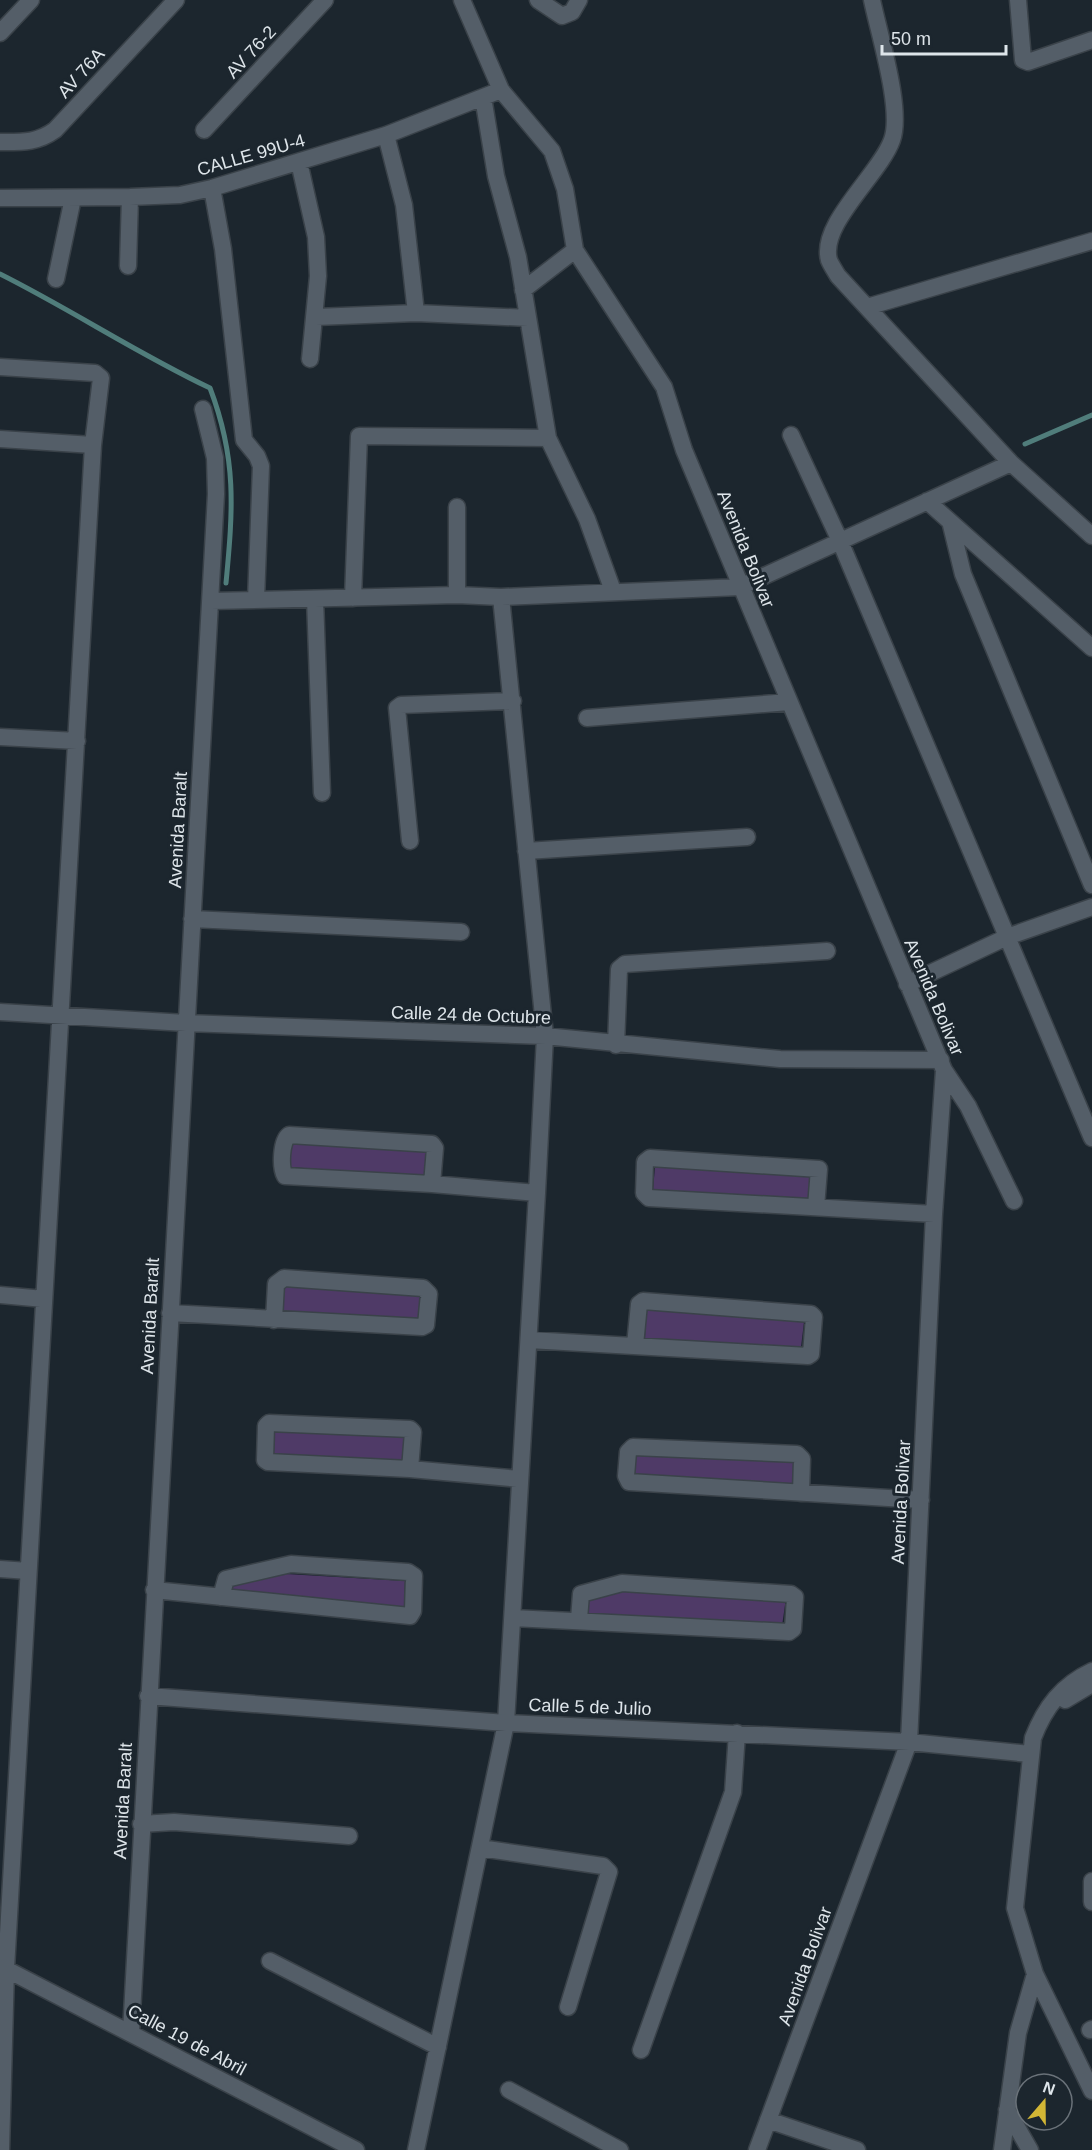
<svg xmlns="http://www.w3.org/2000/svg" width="1092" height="2150" font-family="Helvetica,sans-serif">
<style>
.green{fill:#4f3a67}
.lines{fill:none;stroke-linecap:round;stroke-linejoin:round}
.stream{stroke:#507d7b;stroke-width:5}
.minor-casing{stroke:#3a4249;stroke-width:19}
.minor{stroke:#545e68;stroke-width:16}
.labels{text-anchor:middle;stroke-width:6;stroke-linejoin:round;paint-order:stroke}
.street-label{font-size:18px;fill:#dee5ea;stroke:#1c262e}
</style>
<rect width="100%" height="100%" fill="#1c262e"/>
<path class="green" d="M290,1143l139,7 -3,27 -136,-10z
M655,1167l157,10 -3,25 -156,-12z
M284,1286l136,10 -1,25 -138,-7z
M646,1310l158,12 -3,25 -156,-9z
M274,1429l131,7v27l-132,-8z
M634,1454l160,8 -2,24 -158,-11z
M286,1574l119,7 -1,27 -172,-16v-7z
M616,1587l170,11 -4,28 -194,-12v-19z"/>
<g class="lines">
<path class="stream" d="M0,274c72,36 138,80 210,114 27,71 23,121 16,195
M1025,444l67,-29"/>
<defs>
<path id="minor" d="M462,0l39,90 51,61 13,38 10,61 89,137 20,63 260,620 -10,144 -25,528 -152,408
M538,0l24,16 10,-4 7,-12
M872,0c7,34 31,110 20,140 -12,34 -73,84 -63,120 2,5 6,11 9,16l173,187 81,73
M1018,0l5,60 5,2 64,-22
M0,33l31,-33
M483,97l13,79 22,81 30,181 39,81 26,72
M204,130l121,-130
M386,135l18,70 12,108
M0,142c22,0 37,1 55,-12l121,-130
M299,162l17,75 2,39 -8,83
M212,188l11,61 21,191 13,16 4,10 -5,134
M0,198l130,-1 50,-2 32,-7 174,-53 115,-45
M128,266l2,-69
M56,279l17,-81
M523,290l52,-40
M867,307l225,-66
M316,317l100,-4 112,5
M0,367l95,6 6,5 -8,67 -87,1524 -5,181
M791,435l49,106 252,597
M0,439l93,6
M927,501l165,147
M951,525l12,49 129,311
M457,595v-88
M353,598l6,-162 189,2
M315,599l7,194
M211,601l246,-6 44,2 239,-10 271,-124
M587,718l202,-16
M0,737l77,4
M410,841l-13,-133 4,-3 112,-4
M526,851l221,-14
M192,919l269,13
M907,984l100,-47 85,-30
M0,1012l186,11 359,13 235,23 161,1
M616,1045l3,-76 6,-5 202,-13
M944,1070l24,36 46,95
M432,1184l3,-36 -3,-4 -143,-9c-8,6 -9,32 -4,41l147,8 105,9
M816,1207l3,-38 -169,-11 -5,4 -1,31 5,5 285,16
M0,1295l44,4
M170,1313l252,14 4,-2 3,-31 -6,-6 -139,-10 -8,6 -2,36
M529,1340l279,16 3,-2 3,-37 -3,-3 -168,-13 -4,3 -4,41
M410,1469l3,-37 -3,-3 -141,-6 -3,3 -1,34 3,2 142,7 110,10
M801,1493l1,-34 -5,-5 -164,-7 -5,5 -2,24 3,6 292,18
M0,1569l28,2
M154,1590l256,26 3,-5 1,-35 -6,-4 -117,-8 -65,15 -5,18
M513,1618l276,14 4,-3 2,-32 -4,-3 -169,-11 -41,11 -2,25
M1092,1671c-30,14 -47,36 -59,67l-18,170 20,66 57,117
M148,1696l358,27 403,19 121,12
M1065,1700l27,-16
M141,1824l33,-2 175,14
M480,1848l123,18 6,6 -41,135
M1092,1881v21
M270,1961l168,86
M0,1966l356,184
M1090,2030l2,-1
M131,2032l85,-1538 -1,-36 -12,-49
M641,2050l92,-258 4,-59
M509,2090l111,60
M1007,2110l23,40
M768,2120l89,30
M416,2150l90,-427 31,-530 8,-157 -44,-439
M1002,2150l16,-117 17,-59"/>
</defs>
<use href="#minor" class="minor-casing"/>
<use href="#minor" class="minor"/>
</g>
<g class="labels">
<g class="street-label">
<text transform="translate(251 52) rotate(-47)" y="6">AV 76-2</text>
<text transform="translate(81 73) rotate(-48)" y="6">AV 76A</text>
<text transform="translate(251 155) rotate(-16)" y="6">CALLE 99U-4</text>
<text transform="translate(746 549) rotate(68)" y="6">Avenida Bolivar</text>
<text transform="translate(178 830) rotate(-87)" y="6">Avenida Baralt</text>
<text transform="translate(934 997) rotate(67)" y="6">Avenida Bolivar</text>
<text transform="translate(471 1015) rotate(2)" y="6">Calle 24 de Octubre</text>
<text transform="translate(150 1316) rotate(-87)" y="6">Avenida Baralt</text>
<text transform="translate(901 1502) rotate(-87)" y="6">Avenida Bolivar</text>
<text transform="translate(590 1707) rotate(2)" y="6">Calle 5 de Julio</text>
<text transform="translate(123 1801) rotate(-87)" y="6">Avenida Baralt</text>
<text transform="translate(805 1966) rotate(-70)" y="6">Avenida Bolivar</text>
<text transform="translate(187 2040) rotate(28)" y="6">Calle 19 de Abril</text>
</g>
</g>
<g transform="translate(1044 2102) rotate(20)"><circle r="28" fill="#1c262e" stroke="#6a7279" stroke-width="1.5"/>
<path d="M0-4.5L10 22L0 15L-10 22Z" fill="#d2b635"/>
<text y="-9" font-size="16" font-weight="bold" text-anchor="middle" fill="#dee5ea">N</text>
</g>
<path d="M882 45v9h124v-9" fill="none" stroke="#dee5ea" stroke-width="3"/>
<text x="891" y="45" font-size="18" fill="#dee5ea" stroke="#1c262e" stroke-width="4.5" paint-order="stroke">50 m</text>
</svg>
